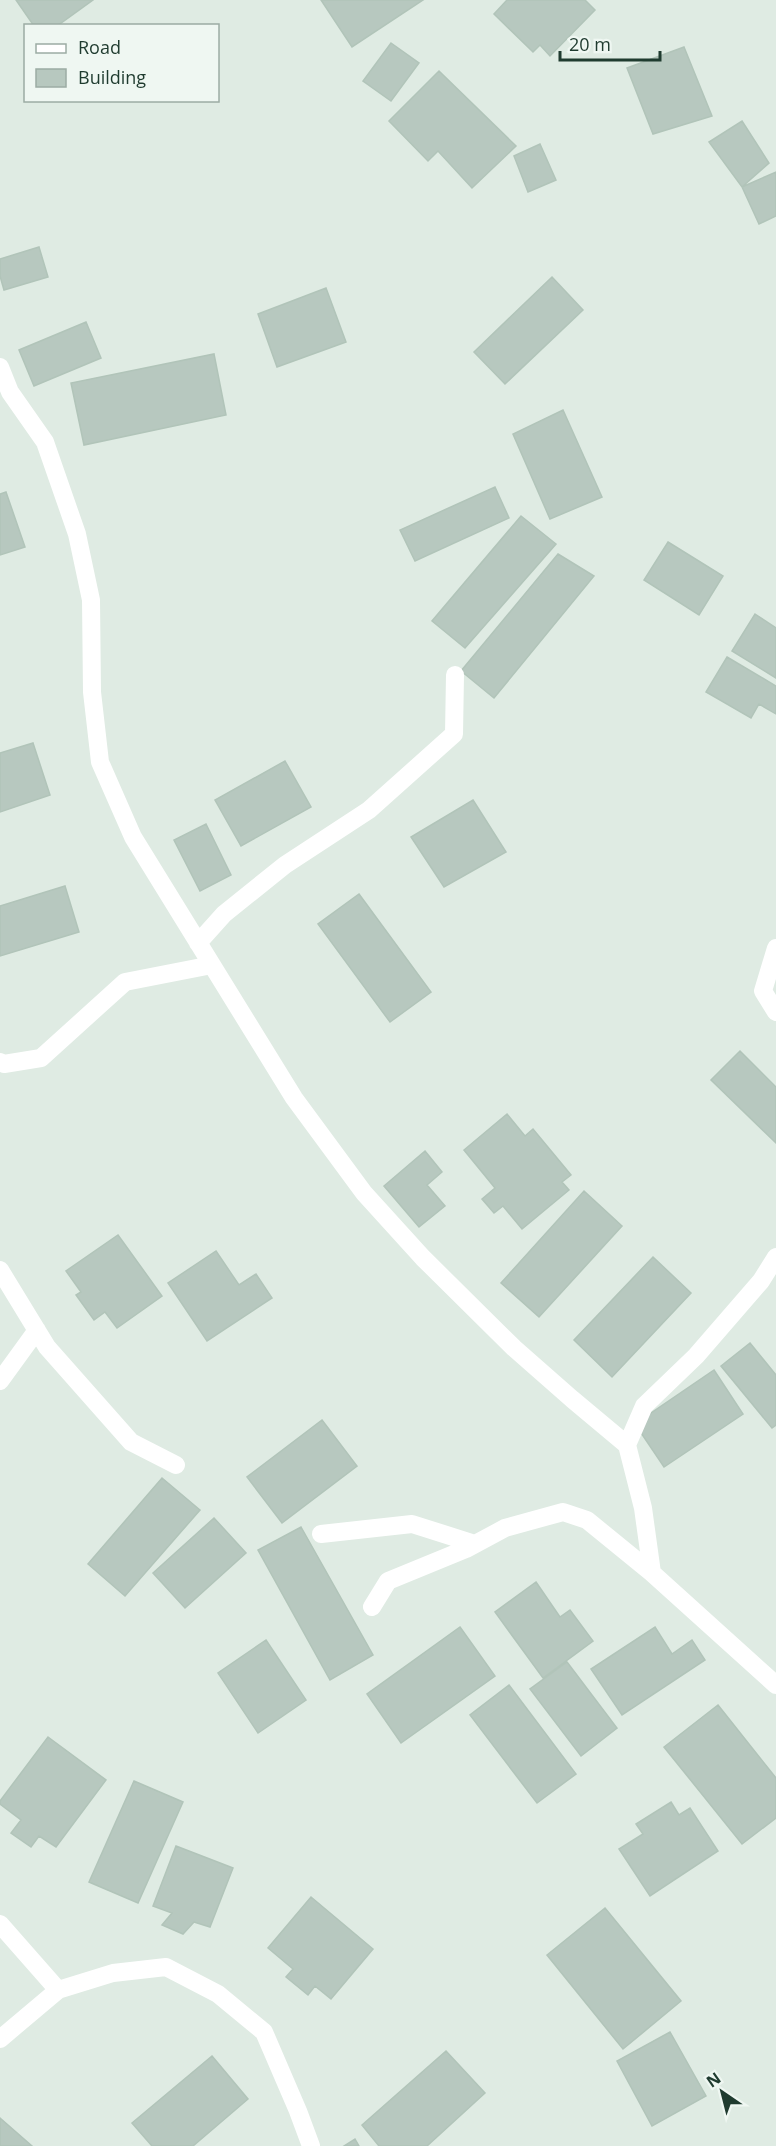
<svg xmlns="http://www.w3.org/2000/svg" width="776" height="2146" font-family="'Open Sans',sans-serif">
<style>
.building{fill:#b7c8bf;stroke:#b1c4b9;stroke-width:1.5}
.lines{fill:none;stroke-linecap:round;stroke-linejoin:round}
.minor{stroke:#fff;stroke-width:18}
</style>
<rect width="100%" height="100%" fill="#dfebe3"/>
<path class="building" d="M16,0h77l-36,26h-23z
M321,0h102l-71,47z
M507,0h78l10,10 -45,46 -10,-11 -7,7 -39,-38z
M391,43l28,20 -28,38 -28,-20z
M684,47l28,69 -59,18 -26,-66z
M439,71l77,75 -44,42 -34,-37 -10,10 -39,-40z
M742,121l27,42 -27,24 -33,-45z
M540,144l16,36 -28,12 -14,-36z
M776,172v44l-17,8 -17,-37z
M39,247l9,30 -44,13 -4,-14v-17z
M552,277l31,33 -78,74 -31,-32z
M326,288l20,54 -69,25 -19,-53z
M86,322l15,36 -67,28 -15,-36z
M214,354l12,61 -142,30 -13,-62z
M563,410l39,87 -52,22 -37,-85z
M495,487l14,31 -94,43 -15,-31z
M6,492l19,55 -25,8v-61z
M521,516l35,28 -91,104 -33,-27z
M668,542l55,34 -24,39 -55,-35z
M558,554l36,22 -100,122 -33,-27z
M755,614l21,14v50l-44,-27z
M727,657l49,29v28l-17,-10 -8,14 -45,-26z
M33,743l17,52 -50,17v-59z
M285,761l26,46 -70,39 -26,-46z
M473,800l33,52 -62,35 -33,-50z
M206,824l25,51 -31,16 -26,-51z
M65,886l14,46 -79,24v-50z
M359,894l72,98 -41,30 -72,-98z
M740,1051l36,36v56l-65,-63z
M507,1114l18,22 8,-7 38,46 -9,7 7,8 -47,39 -19,-23 -9,7 -12,-14 13,-11 -31,-38z
M425,1151l17,21 -15,13 18,21 -26,21 -35,-41z
M584,1191l38,35 -83,91 -38,-34z
M118,1235l44,61 -45,32 -12,-16 -11,8 -18,-25 5,-3 -15,-21z
M216,1251l23,34 17,-11 16,24 -65,43 -39,-58z
M653,1257l38,36 -79,84 -38,-37z
M750,1343l26,32v50l-4,3 -51,-62z
M714,1370l29,44 -79,53 -29,-43z
M322,1420l35,46 -75,57 -35,-46z
M162,1478l38,32 -75,86 -37,-32z
M214,1518l32,35 -61,55 -32,-35z
M301,1527l72,128 -43,25 -72,-130z
M536,1582l24,35 10,-7 23,31 -50,37 -48,-66z
M460,1627l35,49 -94,67 -34,-49z
M655,1627l17,27 20,-14 13,20 -83,55 -31,-46z
M266,1640l40,60 -48,33 -40,-60z
M567,1662l50,66 -36,28 -51,-67z
M509,1685l67,89 -39,29 -67,-88z
M718,1705l58,73v40l-34,26 -78,-97z
M48,1737l58,43 -50,67 -17,-11 -8,11 -20,-14 10,-13 -21,-16v-3z
M134,1781l49,21 -45,101 -49,-21z
M671,1802l8,13 11,-7 28,43 -68,45 -31,-47 24,-15 -7,-10z
M176,1846l57,22 -23,59 -16,-5 -11,12 -21,-9 10,-12 -19,-7z
M311,1897l62,52 -42,50 -16,-13 -7,9 -22,-18 7,-8 -25,-21z
M605,1908l76,93 -58,48 -76,-94z
M670,2032l36,64 -54,30 -35,-65z
M446,2051l39,42 -58,53h-48l-17,-21z
M212,2056l36,43 -55,47h-41l-20,-23z
M0,2118l32,28h-32z
M355,2139l4,7h-15z"/>
<g class="lines">
<path class="minor" d="M0,367l10,25 35,50 32,92 14,66 1,92 8,70 33,75 161,261 70,95 59,65 91,90 58,51 55,46 16,63 9,65
M198,943l26,-29 61,-49 84,-55 85,-76 1,-59
M776,948l-13,43 13,21
M0,1062l4,2 37,-6 84,-76 87,-17
M0,1270l47,77 84,95 45,23
M0,1381l37,-51
M627,1445l17,-39 52,-50 65,-75 15,-24
M321,1534l91,-10 63,20
M372,1607l16,-26 78,-32 39,-21 58,-16 24,8 65,53 124,112
M0,1924l58,66
M0,2039l58,-49 55,-17 53,-6 52,27 46,38 34,79 13,35"/>
</g>
<rect x="24" y="24" width="195" height="78" fill="#eff7f2" stroke="#9caca4" stroke-width="1.5"/>
<rect x="36" y="44" width="30" height="9" fill="#ffffff" stroke="#9caca4" stroke-width="1.5"/>
<text x="78" y="54" font-size="18" fill="#1f3b2f">Road</text>
<rect x="36" y="69" width="30" height="18" fill="#b7c8bf" stroke="#9caca4" stroke-width="1.5"/>
<text x="78" y="84" font-size="18" fill="#1f3b2f">Building</text>
<g transform="translate(722 2092) rotate(325)" stroke="#eff7f2" stroke-width="4.5" paint-order="stroke">
<path d="M0-4.5L10 22L0 15L-10 22Z" fill="#1f3b2f"/>
<text y="-9" font-size="16" font-weight="bold" text-anchor="middle" fill="#1f3b2f">N</text>
</g>
<path d="M560 51v9h100v-9" fill="none" stroke="#1f3b2f" stroke-width="3"/>
<text x="569" y="51" font-size="18" fill="#1f3b2f" stroke="#eff7f2" stroke-width="4.5" paint-order="stroke">20 m</text>
</svg>
